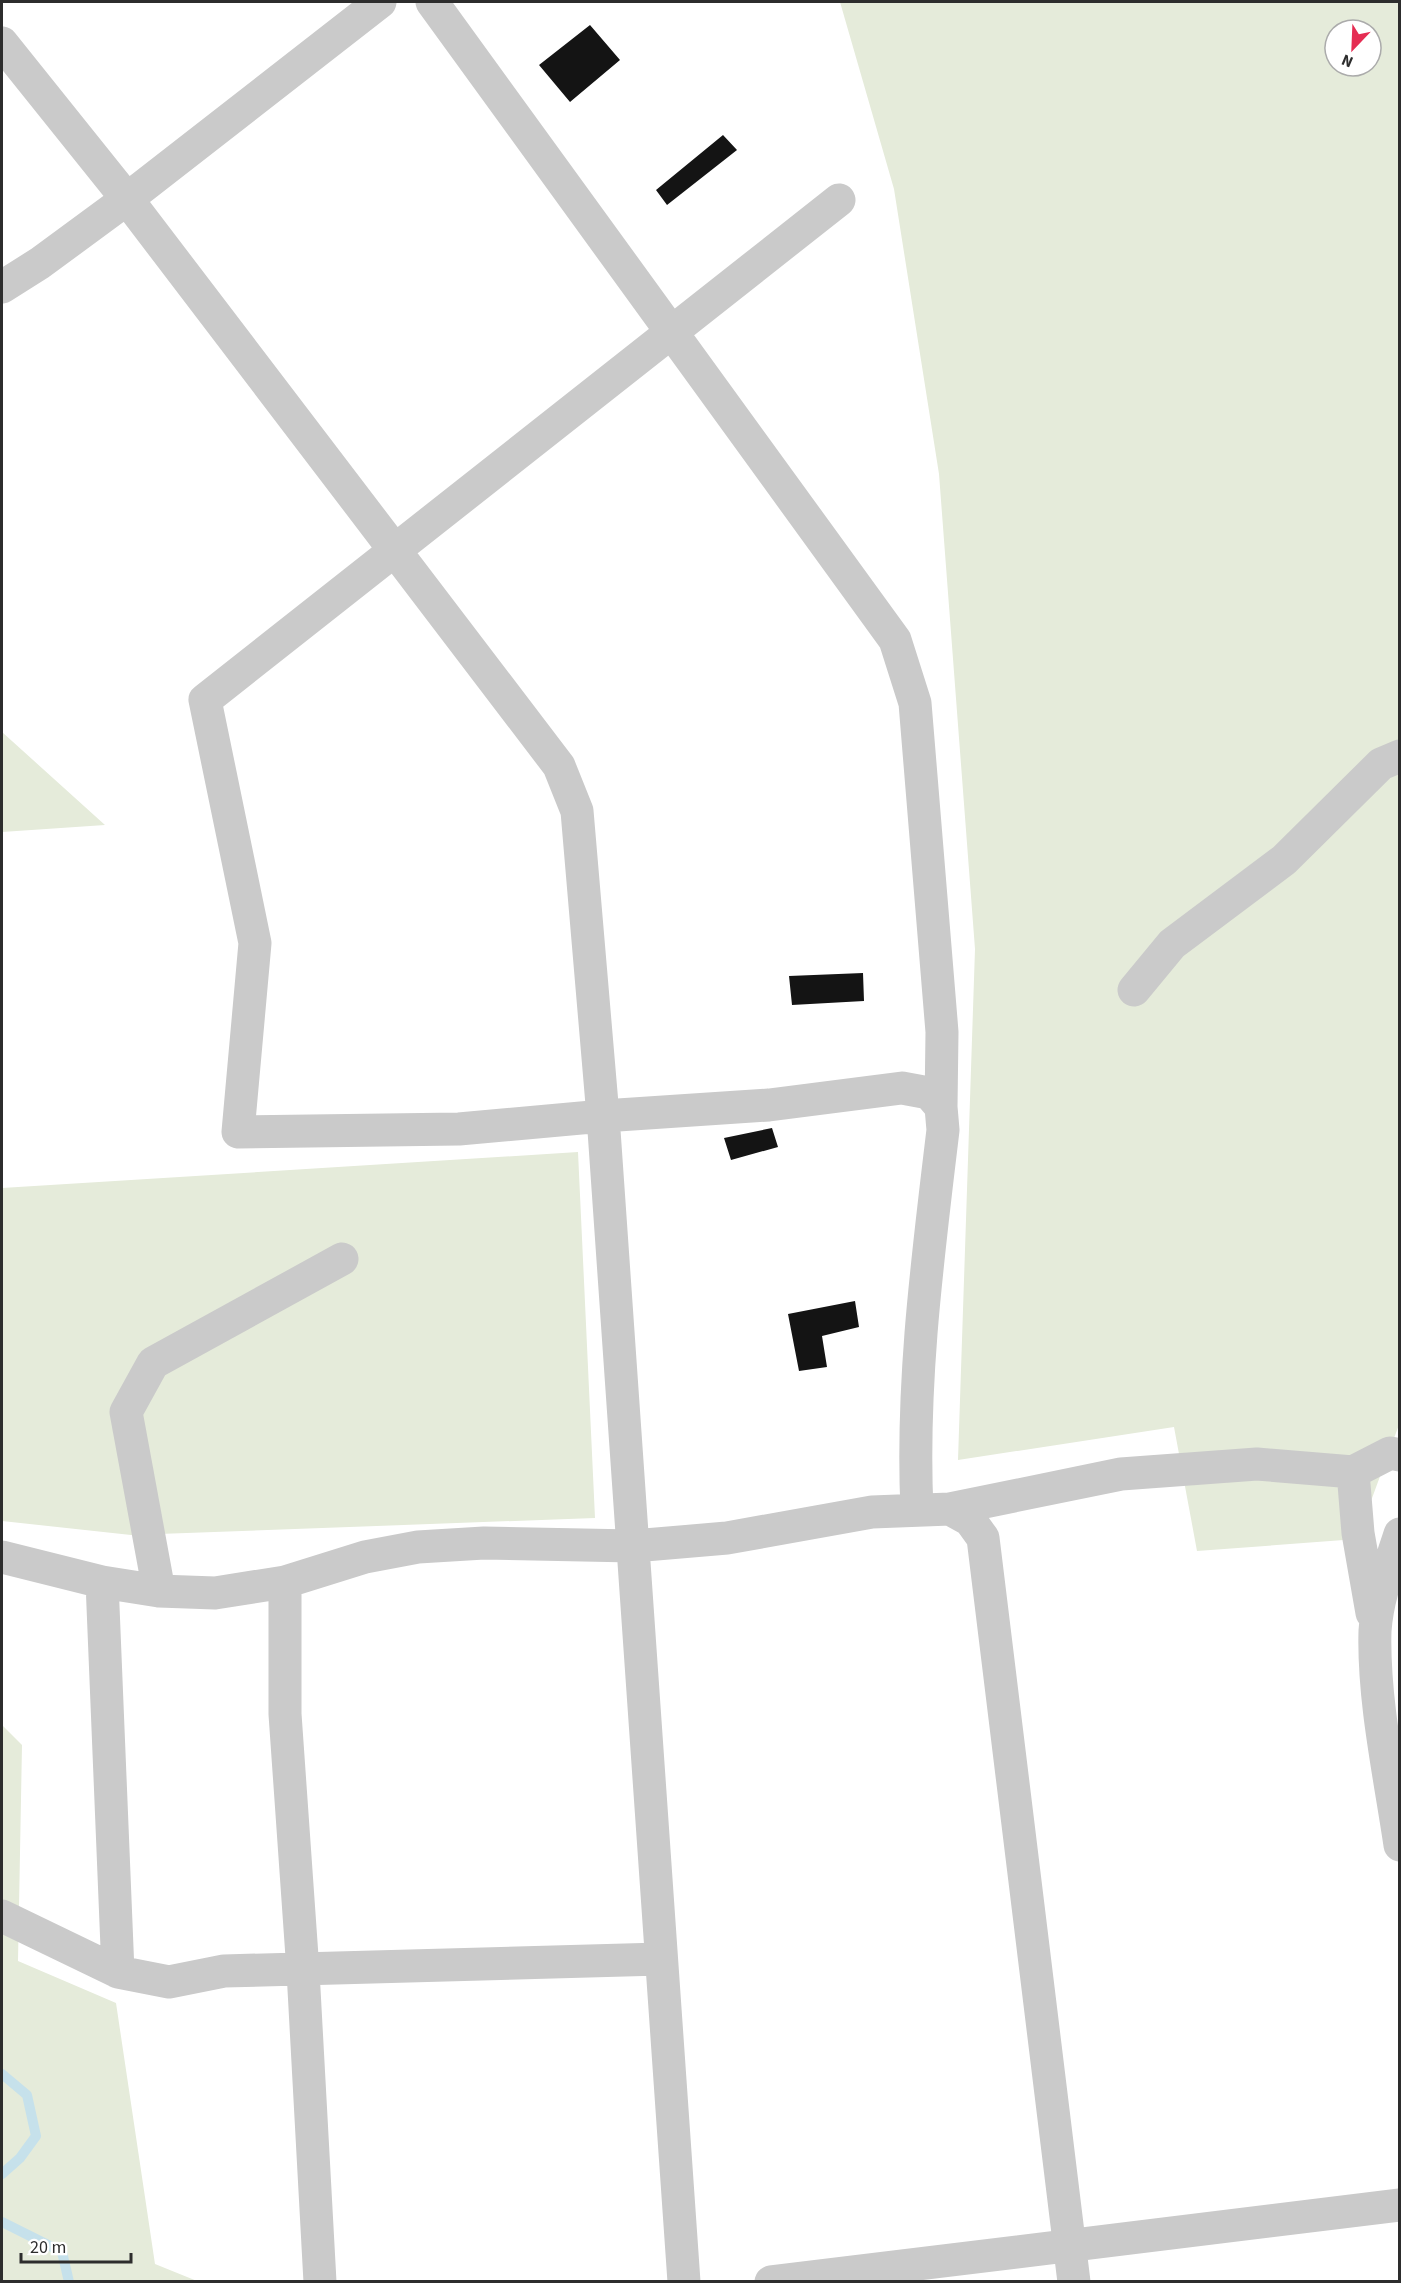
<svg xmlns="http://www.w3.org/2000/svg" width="1401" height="2283" font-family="'Source Sans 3',sans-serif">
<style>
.green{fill:#e5ebda;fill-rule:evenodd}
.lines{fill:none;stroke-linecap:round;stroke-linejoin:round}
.stream{stroke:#c6e1eb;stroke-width:10}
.building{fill:#141414}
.street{stroke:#cacaca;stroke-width:33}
</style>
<rect width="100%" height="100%" fill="#fff"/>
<path class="green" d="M840,2h559l1,1420 -43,117 -160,12 -23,-124 -216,33 17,-511 -36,-475 -45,-285zM1335,30h36v36h-36z
M2,731v1l103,93 -103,7z
M578,1152l17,366 -464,17 -129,-14v-333z
M2,1725l20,20 -4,216 98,42 39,261 42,17h-195z"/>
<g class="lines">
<path class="stream" d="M2,2074l25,21 9,41 -16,22 -18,16
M2,2222l60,30 7,30"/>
</g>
<path class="building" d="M590,25l30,35 -50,42 -31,-37z
M723,135l14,15 -70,55 -11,-15z
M863,973l1,28 -72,4 -3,-29z
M772,1128l6,19 -47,13 -7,-22z
M855,1301l4,26 -37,9 5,31 -28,4 -11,-57z"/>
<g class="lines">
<path class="street" d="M432,2l463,638 20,63 27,329 -1,75
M2,43l125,156 432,567 18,45 26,305 81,1166
M839,200l-634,500 50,243 -17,189 221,-3 144,-13 166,-11 133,-17 27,5 12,14 2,23c-15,126 -32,253 -26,380
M2,287l38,-24 87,-64 253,-197
M1134,990l38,-46 112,-84 97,-96 19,-8
M1353,1472l5,61 14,80
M950,1509l171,-35 136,-10 96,8 37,-19 10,2
M1400,1534c-10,31 -23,64 -25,97 -2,68 15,146 25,214
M2,1557l100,25 57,9 56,2 70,-11 80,-25 53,-10 66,-4 149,3 94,-8 145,-26 78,-3 20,11 13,18 91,744
M102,1582l16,390
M285,1582v132l18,257 17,311
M159,1591l-33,-179 27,-49 189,-104
M2,1916l116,56 51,10 55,-11 437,-12
M771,2282l629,-77"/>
</g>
<rect width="1401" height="2283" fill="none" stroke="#2d2d2d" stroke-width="6"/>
<g transform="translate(1353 48) rotate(203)"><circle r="28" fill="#ffffff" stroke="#ababab" stroke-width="1.5"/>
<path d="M0-4.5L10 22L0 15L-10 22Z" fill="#e52d53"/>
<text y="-9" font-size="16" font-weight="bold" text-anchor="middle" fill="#2d2d2d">N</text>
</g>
<path d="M21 2253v9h110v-9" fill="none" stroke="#2d2d2d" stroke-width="3"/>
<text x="30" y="2253" font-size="18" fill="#2d2d2d" stroke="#ffffff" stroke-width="4.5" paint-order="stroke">20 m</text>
</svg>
